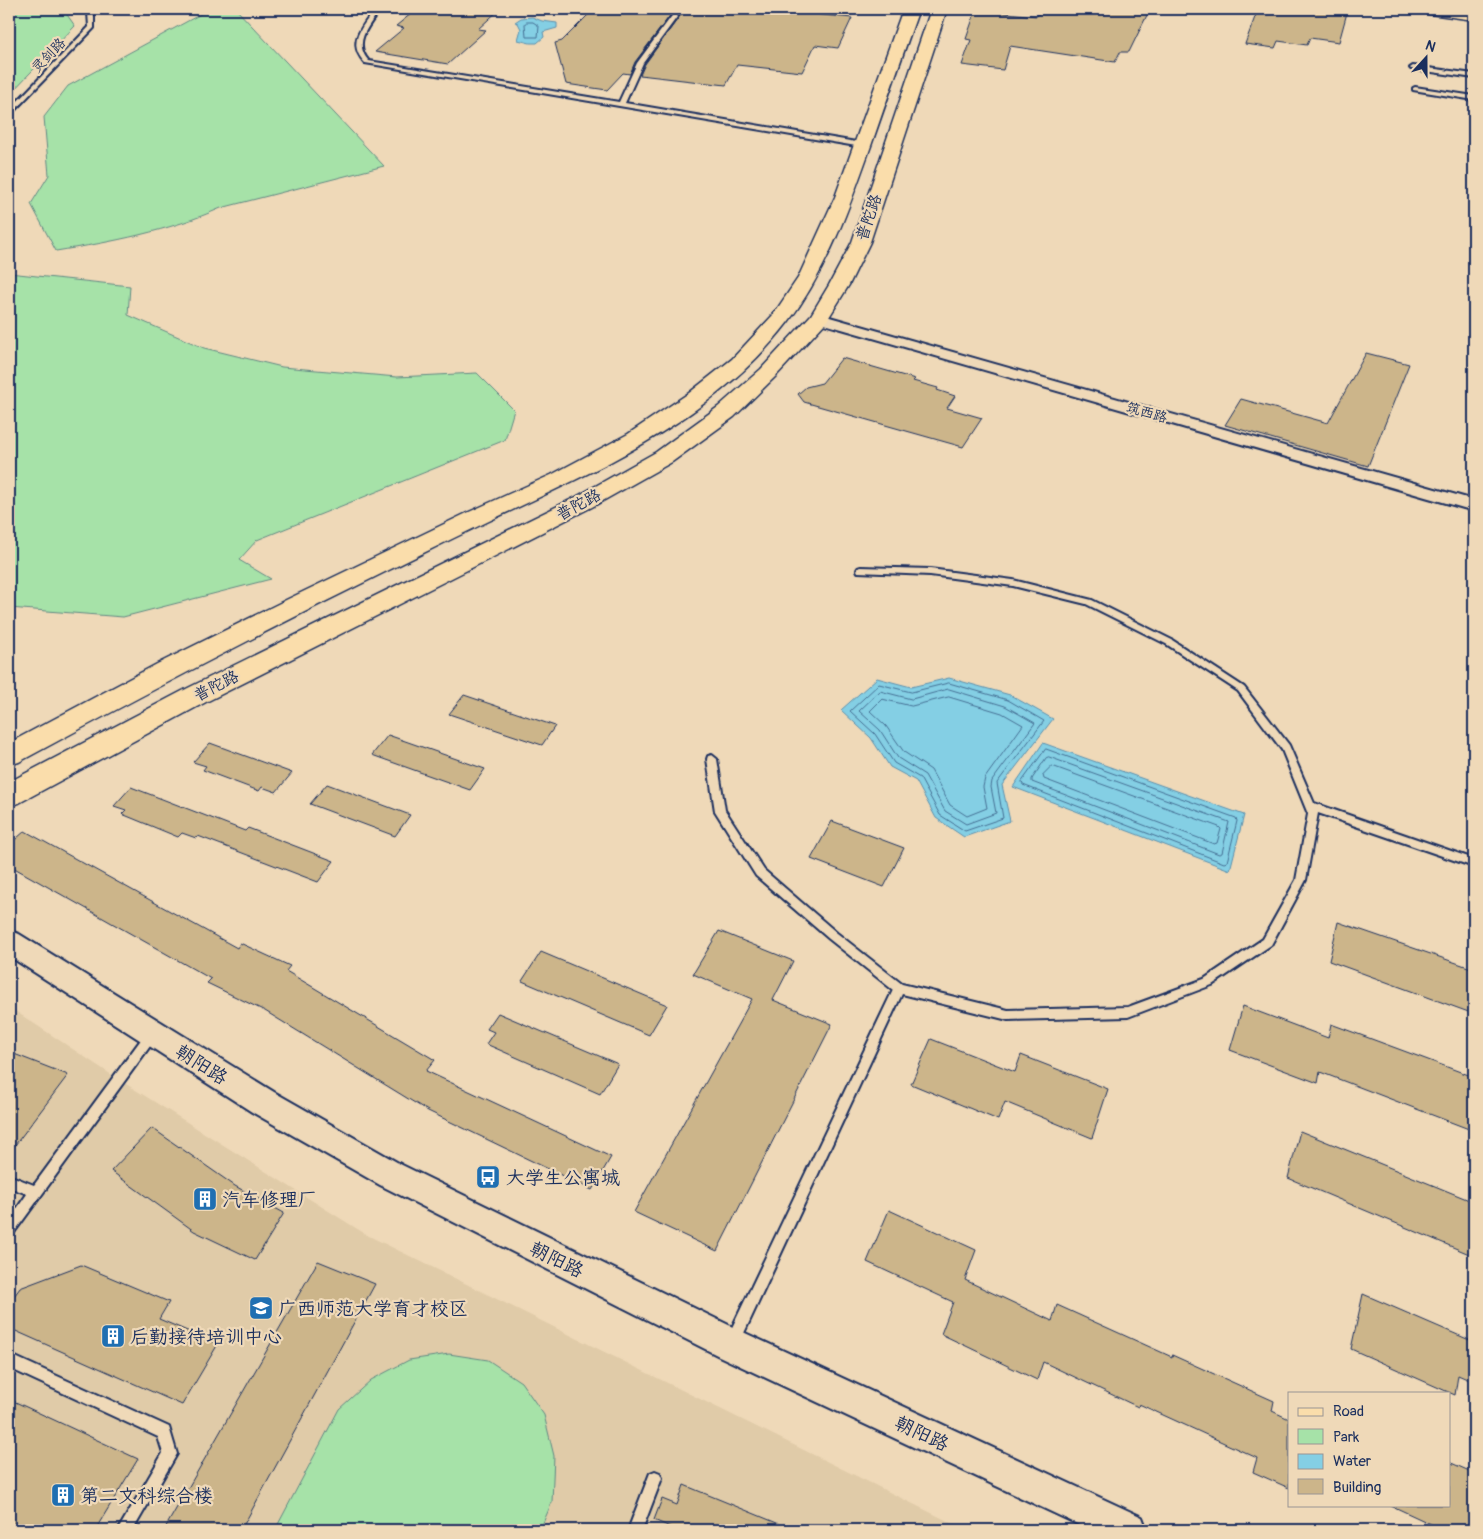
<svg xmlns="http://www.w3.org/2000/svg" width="1483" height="1539" font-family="Pangolin,'LXGW WenKai TC',sans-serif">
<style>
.built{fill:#e0cba8}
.green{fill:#a6e2a8;stroke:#608883}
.water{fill:#84cfe4;stroke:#5a8fae}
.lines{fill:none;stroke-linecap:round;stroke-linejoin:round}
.shore{stroke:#456f94;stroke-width:1}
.building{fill:#ccb58a;stroke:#1b2f5e}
.service-casing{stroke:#1b2f5e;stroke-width:4}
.minor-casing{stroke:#1b2f5e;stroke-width:4}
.tertiary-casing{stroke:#1b2f5e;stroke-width:4}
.primary-casing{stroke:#1b2f5e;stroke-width:3}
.service{fill:#efd9b8;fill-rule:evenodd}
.minor{fill:#efd9b8;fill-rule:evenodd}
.tertiary{fill:#efd9b8;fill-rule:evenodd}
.primary{fill:#faddab;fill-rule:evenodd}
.labels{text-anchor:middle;stroke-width:4.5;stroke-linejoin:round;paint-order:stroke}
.far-street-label{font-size:14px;fill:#1b2f5e;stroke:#efd9b8}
.street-label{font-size:16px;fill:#1b2f5e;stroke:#efd9b8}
.near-street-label{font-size:19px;fill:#1b2f5e;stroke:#efd9b8}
.near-poi-label{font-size:19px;fill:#1b2f5e;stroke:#efd9b8;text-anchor:start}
</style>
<rect width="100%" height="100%" fill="#efd9b8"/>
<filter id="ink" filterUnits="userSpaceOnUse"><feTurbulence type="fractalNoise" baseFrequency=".02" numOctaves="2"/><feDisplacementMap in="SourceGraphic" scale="10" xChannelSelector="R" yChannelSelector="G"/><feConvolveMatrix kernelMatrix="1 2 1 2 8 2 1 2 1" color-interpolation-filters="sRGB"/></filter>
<g filter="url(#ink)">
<path class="built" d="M9,1007l109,72 249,156 599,295h-957z"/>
<path class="green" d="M9,9h54l12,17 -66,69z
M210,9h26l148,157 -163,42c-52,23 -109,34 -165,43l-25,-47 18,-29 -5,-58 24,-31z
M9,273l121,13 -2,29 76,33 78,19 115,10 80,-4 37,37 -9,30 -248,100 -18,20 32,19 -148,38 -114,-9z
M449,1354l39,6 33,22 23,33 10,41 -2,46 -12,28h-265l64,-121 32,-29 38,-20z"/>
<path class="water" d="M532,17l10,4 15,2v5l-14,4 1,5 -7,6h-7l-12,-3 3,-11 -3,-6 -3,-1 6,-4z
M877,678l34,9 38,-9 61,17 43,24 -51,66 8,36 -46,16 -28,-19 -20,-37 -26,-14 -19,-29 -30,-28z
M1043,743l201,72 -14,55 -217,-83z"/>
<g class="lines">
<path class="shore" d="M527,22h6l6,4 -1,11h-12l-1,-13z
M949,683l59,17 36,21 -47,62 6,35 -38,13 -25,-16 -20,-37 -26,-15 -19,-29 -25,-23 29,-27 32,8z
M949,689l56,17 30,17 -43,58 -1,6 5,26 -30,11 -21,-13 -20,-36 -27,-17 -18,-28 -21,-19 21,-20 31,8z
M949,697l53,16 21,12 -38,53 -2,9 4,21 -20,8 -17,-11 -19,-35 -27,-18 -18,-26 -16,-15 12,-12 29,7z
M1046,749l190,69 1,3 -10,41 -3,1 -201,-78 -1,-3z
M1049,757l180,65 -7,31 -3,1 -187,-72v-3l14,-21z
M1052,766l167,61 2,2 -4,14 -3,1 -170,-65 -1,-4z"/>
</g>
<path class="building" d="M417,9h83l-22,20 8,1 -38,34 -73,-12 29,-24 -8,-2z
M594,9h81l-40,53 -5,12 -7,-1 -16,17 -41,-6 -11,-41 7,-2z
M685,9h54l44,4 1,-2 68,7 -14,30 -23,-3 -13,27 -65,-7 -11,20 -86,-10 5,-11z
M1042,9h108l-21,43h-9l-5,10 -105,-16 -7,24 -41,-5 9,-25 -5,-1 10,-29 61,6z
M1258,9h90l-9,33 -29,-4 -3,7 -29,-4 -3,7 -30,-4z
M1366,353l43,11 -41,102 -143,-41 16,-26 87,24z
M842,358l73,21 -2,2 25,7 -1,2 18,6 -8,12 35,10 -19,29 -159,-45 -6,-8 8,-7 16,-4z
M464,695l91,31 -13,19 -93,-31z
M388,735l97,34 -15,21 -98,-35z
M210,743l82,30 -16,19 -14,-5 -3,4 -56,-21 3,-4 -13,-4z
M327,784l83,31 -15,21 -85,-32z
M131,787l114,44 3,-3 86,33 -16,21 -120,-46 -2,2 -14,-5 -4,4 -56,-23 4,-4 -12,-4z
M832,821l72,27 -20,39 -73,-28z
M25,831l212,117 3,-5 50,23 -4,5 149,89 -9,11 185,86 -19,33 -164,-79 -163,-100 -58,-28 4,-4 -202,-114v-20z
M1338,922l136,47v45l-145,-53z
M719,931l74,30 -20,39 59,24 -115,227 -83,-39 118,-213 -59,-25z
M541,952l126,53 -18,30 -127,-54z
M1243,1006l85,32 3,-14 143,53v54l-154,-59 -2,11 -88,-33z
M498,1013l120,51 -18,30 -114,-50 8,-12 -7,-3z
M931,1039l84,33 6,-17 87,34 -16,49 -87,-36 -7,18 -87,-36z
M9,1052l59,23 -59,78z
M152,1128l83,58 49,27 -29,47 -61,-29 -83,-60z
M1300,1131l174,71v54l-186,-78z
M889,1210l87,40 -11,30 87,41 5,-16 115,52v-2l102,46 -2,10 17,8v69l-36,-16 4,-14 -118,-54 -1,3 -95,-45 -6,18 -96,-46 12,-32 -86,-40z
M318,1261l57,23 -134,246h-77z
M81,1265l88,37 -10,17 59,25 -36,61 -173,-77v-25l11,-15z
M1363,1294l111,48v40l-16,-7 -3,20 -104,-46z
M9,1399l129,60 -43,71h-86z
M1449,1462l25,11v57h-30l-54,-25h59z
M684,1485l110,45h-117l-23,-10 8,-21 15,6z"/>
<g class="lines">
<defs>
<path id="service" d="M85,9h6l3,3v16l-83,86 -2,1v-5l80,-83 -1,-15z
M375,9h6c-12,16 -29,34 -12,52l250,41 18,-39 40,-54h6l-40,54 -18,40 237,40 3,2 -3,2 -497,-84c-19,-20 -3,-36 10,-54z
M1413,66l61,8v4l-63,-9 -1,-1z
M1415,87l59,9v4l-61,-10v-2z
M861,567l69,2 83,11 79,20 80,40 72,47 45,58 25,58 160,56v8l-156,-54 -12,67 -35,65 -59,40 -84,32 -120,3 -106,-26 -164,352 -5,2 -5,-2 -2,-5 2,-5 165,-346 -64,-51 -73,-63 -41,-65 -8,-52 1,-3 4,-1 5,4 8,51 39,60 73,63 65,51 106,26 120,-3 76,-28 59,-40 33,-59 12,-66 -26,-64 -44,-59 -72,-47 -80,-40 -73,-18 -83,-11 -72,-3 -1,-2 1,-2z
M152,1029l4,1 2,4 -2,4 -143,196 -4,2v-16l18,-26 -18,-7v-12l25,10 114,-155z
M9,1354l160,73 8,27 -44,76h-15l45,-77 -5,-16 -149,-69z
M655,1471l5,2 2,5 -20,52h-14l22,-57z"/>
<path id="minor" d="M819,314l655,186v11l-660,-190 -2,-3 2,-3z"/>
<path id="tertiary" d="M9,930l10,4 255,158 128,73 341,167 399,185 5,13h-57l-371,-174 -339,-171 -128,-73 -243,-156z"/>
<path id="primary" d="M903,9h16c-16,45 -32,90 -47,134 -22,62 -44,127 -84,179 -75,98 -193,149 -301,200 -34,16 -67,33 -100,49 -124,61 -247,125 -368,191l-10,3v-22l148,-79 131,-65 181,-87 82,-37 77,-41 61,-41 43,-34 41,-44 25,-37 37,-81z
M931,9h16l-77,233 -21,43 -23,37 -51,55 -41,40 -62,45 -80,45 -386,195 -187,101 -10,3v-24l179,-94 388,-191 80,-45 62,-45 43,-38 50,-54 18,-30 23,-43z
M1422,9l52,1v10l-44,-6 -5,-2z"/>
</defs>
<use href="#service" class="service-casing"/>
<use href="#minor" class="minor-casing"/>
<use href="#tertiary" class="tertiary-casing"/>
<use href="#primary" class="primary-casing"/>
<use href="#service" class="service"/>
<use href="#minor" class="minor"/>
<use href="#tertiary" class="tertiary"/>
<use href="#primary" class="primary"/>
</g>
</g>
<defs>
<symbol id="bus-square" viewBox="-11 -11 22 22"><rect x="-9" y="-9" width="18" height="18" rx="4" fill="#1f6fb2" stroke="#efd9b8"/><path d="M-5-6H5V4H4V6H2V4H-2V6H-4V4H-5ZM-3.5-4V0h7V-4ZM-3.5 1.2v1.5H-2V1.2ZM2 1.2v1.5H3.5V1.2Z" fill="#fff"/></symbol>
<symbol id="building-square" viewBox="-11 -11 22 22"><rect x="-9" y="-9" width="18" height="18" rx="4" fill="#1f6fb2" stroke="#efd9b8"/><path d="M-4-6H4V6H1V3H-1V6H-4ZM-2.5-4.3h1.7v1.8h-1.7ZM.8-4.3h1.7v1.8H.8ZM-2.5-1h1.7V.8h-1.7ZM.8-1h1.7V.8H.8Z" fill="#fff"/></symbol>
<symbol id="university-square" viewBox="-11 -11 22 22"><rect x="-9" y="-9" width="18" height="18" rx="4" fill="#1f6fb2" stroke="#efd9b8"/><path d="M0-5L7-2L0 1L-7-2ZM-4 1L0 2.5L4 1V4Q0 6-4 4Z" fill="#fff"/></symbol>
</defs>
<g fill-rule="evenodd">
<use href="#bus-square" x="474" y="1163" width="28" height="28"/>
<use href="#building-square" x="191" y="1185" width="28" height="28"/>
<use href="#university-square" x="247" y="1294" width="28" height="28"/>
<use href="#building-square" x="99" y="1322" width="28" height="28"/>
<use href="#building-square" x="49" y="1481" width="28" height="28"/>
</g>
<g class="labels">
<g class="far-street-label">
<text transform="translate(48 55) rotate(-46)" y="5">灵剑路</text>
<text transform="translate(1147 412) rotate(16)" y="5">筑西路</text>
</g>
<g class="street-label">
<text transform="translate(868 217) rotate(-71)" y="6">普陀路</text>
<text transform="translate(578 504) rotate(-28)" y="6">普陀路</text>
<text transform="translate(216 685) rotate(-27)" y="6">普陀路</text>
</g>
<g class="near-street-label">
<text transform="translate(202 1064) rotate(32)" y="7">朝阳路</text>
<text transform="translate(557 1259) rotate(26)" y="7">朝阳路</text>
<text transform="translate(922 1433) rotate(25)" y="7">朝阳路</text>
</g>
<g class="near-poi-label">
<text x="506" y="1184">大学生公寓城</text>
<text x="222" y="1206">汽车修理厂</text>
<text x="278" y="1315">广西师范大学育才校区</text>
<text x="130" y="1343">后勤接待培训中心</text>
<text x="80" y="1502">第二文科综合楼</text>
</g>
</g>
<rect width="1483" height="1539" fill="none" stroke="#efd9b8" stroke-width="30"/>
<rect x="15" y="15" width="1453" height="1509" fill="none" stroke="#1b2f5e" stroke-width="2" filter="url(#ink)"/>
<rect x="1288" y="1392" width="162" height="115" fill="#efd9b8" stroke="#9a9594"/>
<rect x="1298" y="1408" width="25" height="8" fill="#faddab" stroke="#9a9594"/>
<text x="1333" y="1416" font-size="15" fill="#1b2f5e">Road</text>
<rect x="1298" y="1429" width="25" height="15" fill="#a6e2a8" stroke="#9a9594"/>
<text x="1333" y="1442" font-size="15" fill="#1b2f5e">Park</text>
<rect x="1298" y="1454" width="25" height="15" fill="#84cfe4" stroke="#9a9594"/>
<text x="1333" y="1466" font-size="15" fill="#1b2f5e">Water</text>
<rect x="1298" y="1479" width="25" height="15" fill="#ccb58a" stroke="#9a9594"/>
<text x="1333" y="1492" font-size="15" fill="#1b2f5e">Building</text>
<g transform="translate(1426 58) rotate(21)" stroke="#efd9b8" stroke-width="4" paint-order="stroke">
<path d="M0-4L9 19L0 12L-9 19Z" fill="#1b2f5e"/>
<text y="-8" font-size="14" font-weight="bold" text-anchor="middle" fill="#1b2f5e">N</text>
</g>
</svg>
